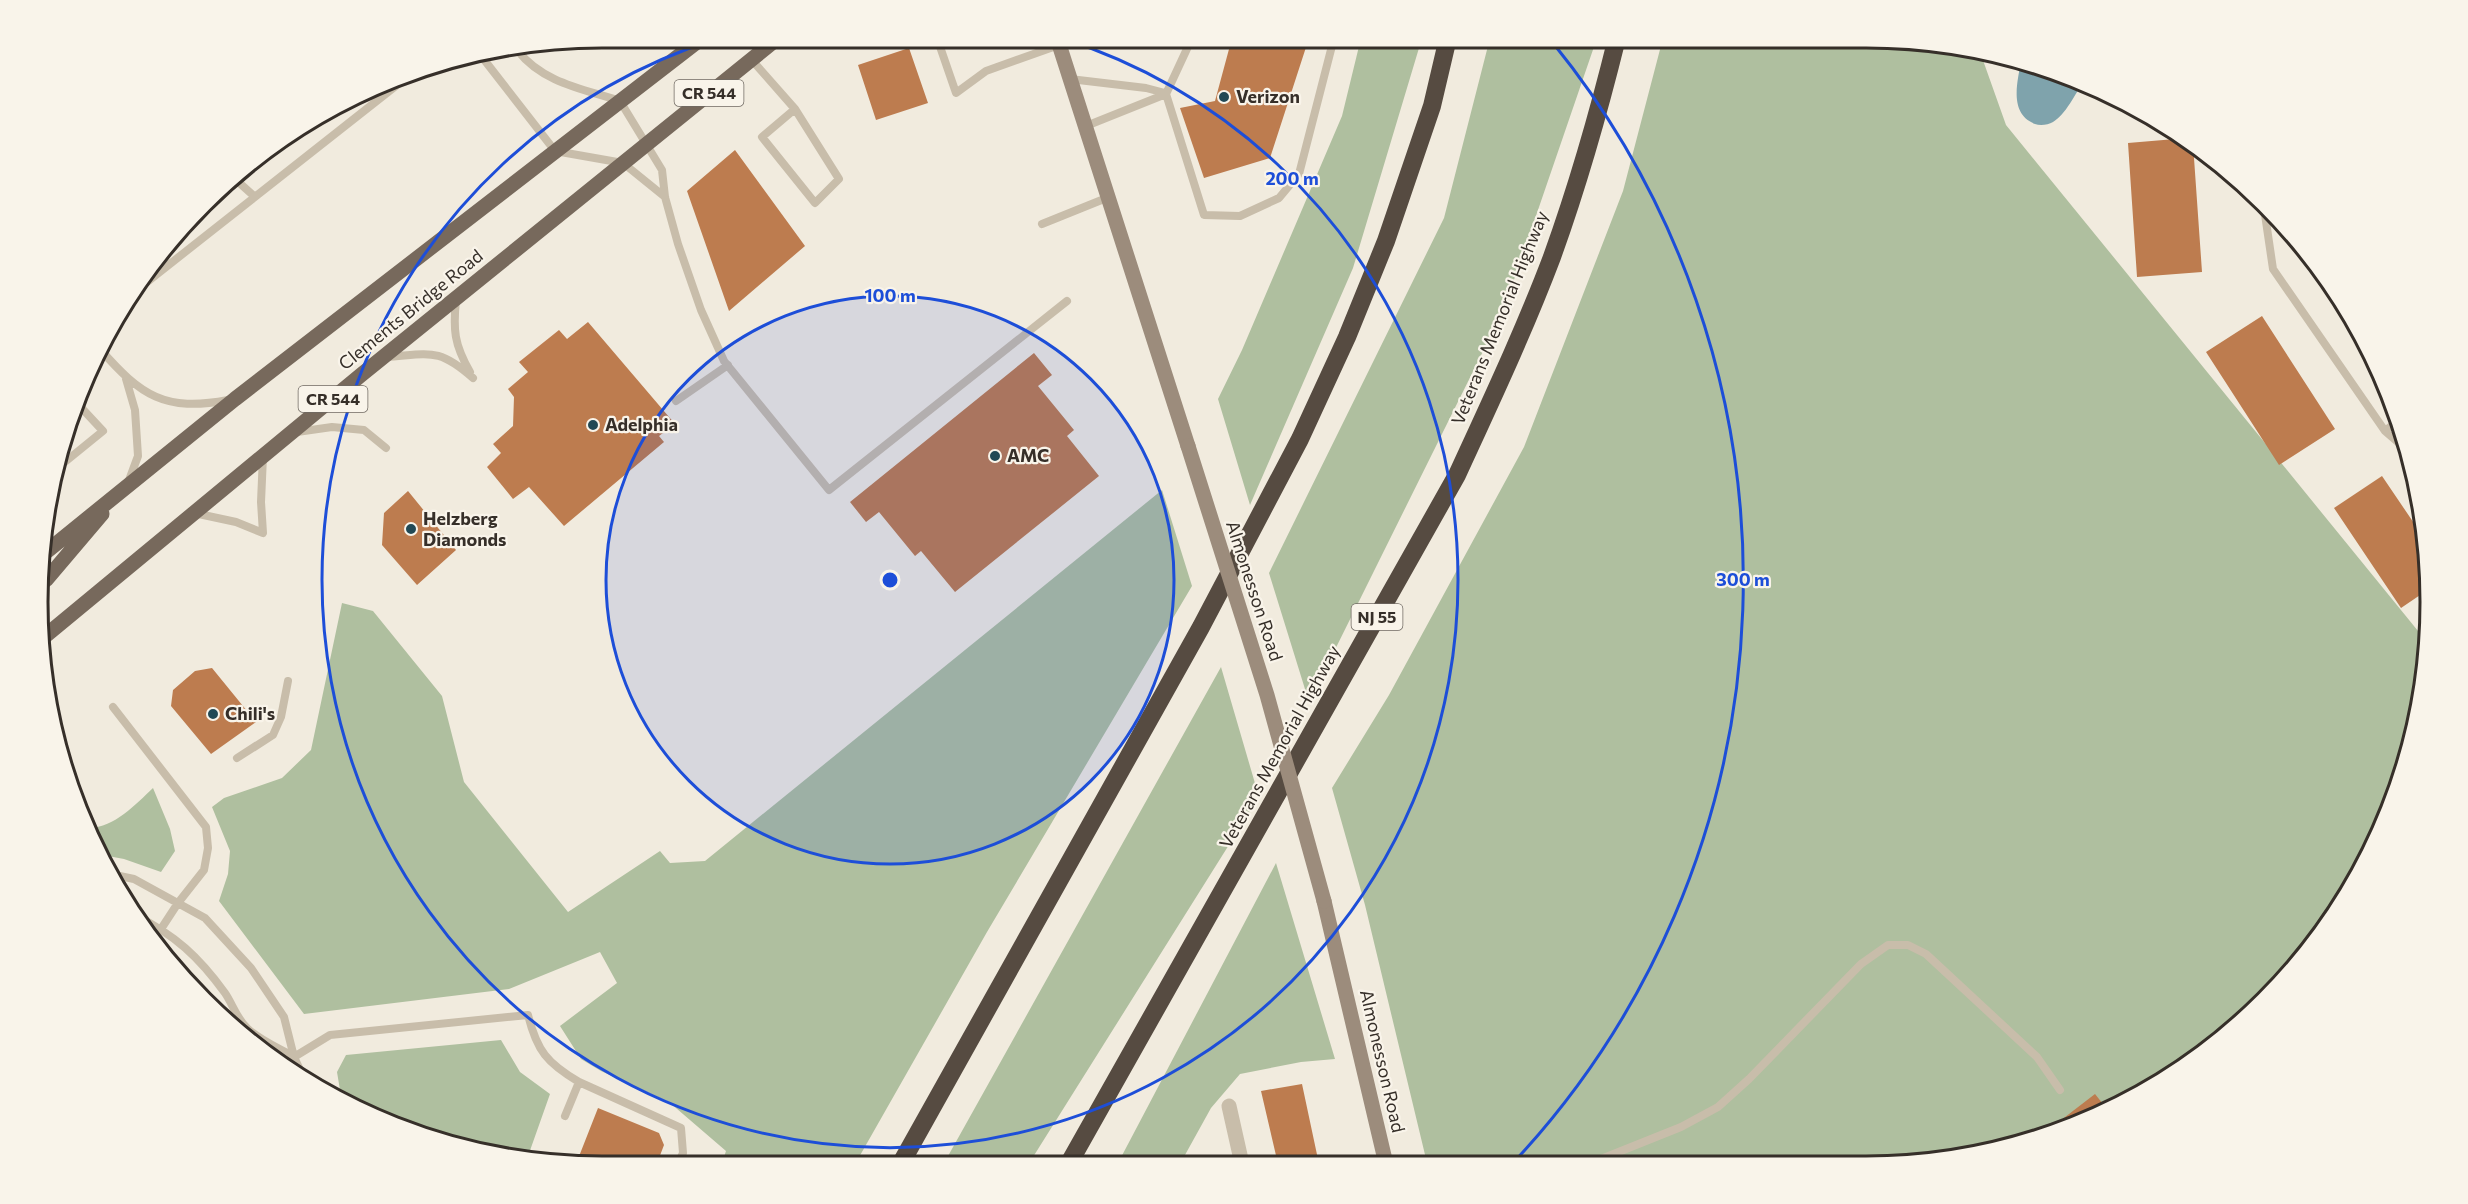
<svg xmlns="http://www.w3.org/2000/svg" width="2468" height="1204" font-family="Commissioner,sans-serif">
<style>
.green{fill:#afbf9f}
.water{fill:#7fa3ac}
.building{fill:#bd7c4f}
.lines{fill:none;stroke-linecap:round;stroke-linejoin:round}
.service{stroke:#c8bdaa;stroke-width:8}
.minor{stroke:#c8bdaa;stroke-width:15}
.secondary{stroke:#9c8c7c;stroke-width:15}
.primary{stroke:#77695c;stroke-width:15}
.motorway{stroke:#564b41;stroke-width:18}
.secondary-bridge{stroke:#9c8c7c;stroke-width:15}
.ring{fill:none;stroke:#1d4ed8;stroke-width:3}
.poi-dot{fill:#224955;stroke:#f9f4ea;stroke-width:2}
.labels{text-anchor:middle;stroke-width:4.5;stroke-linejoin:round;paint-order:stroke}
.shield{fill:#f9f4ea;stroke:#706a63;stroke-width:1.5}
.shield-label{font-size:16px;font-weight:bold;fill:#362f29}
.poi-label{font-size:18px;font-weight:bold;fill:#362f29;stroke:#f9f4ea;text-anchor:start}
.street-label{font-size:18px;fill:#362f29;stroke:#f9f4ea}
.rim{fill:none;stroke:#362f29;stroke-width:3}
.centre{fill:#1d4ed8;stroke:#f9f4ea;stroke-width:3}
.ring-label{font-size:18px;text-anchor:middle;font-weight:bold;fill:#1d4ed8;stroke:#f9f4ea;stroke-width:4.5;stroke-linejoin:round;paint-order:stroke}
</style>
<rect width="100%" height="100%" fill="#f1ebde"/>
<path class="green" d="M1361,38h61l-69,230 -103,237 -32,-106 24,-49 100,-234z
M1490,38h107l-93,271 -195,393 -40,-129 175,-355z
M1663,38h203l113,11 27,76 421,517 -7,70 -33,106 -73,127 -104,105 -128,73 -142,39 -513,1 -62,-258 -33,-117 57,-93 135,-248 99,-256z
M1162,490l30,96 -205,346 -133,234h-133l5,-15 -57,-49 -68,-31 -20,-12 -21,-33 57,-43 -17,-31 -91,37 -205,25 -85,-113 9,-27 2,-23 -18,-44 12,-9 58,-20 29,-28 31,-147 31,8 69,85 22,86 104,130 92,-61 10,12 35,-2z
M1221,667l38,130 -231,368h-85z
M153,788l17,41 5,22 -14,21 -37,-13 -27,-5 -8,-26c26,-1 46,-23 64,-40z
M1276,863l59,196 -34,3 -61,12 -29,34 -31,56 -63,1z
M501,1040l19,32 30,22 -23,65 -35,-3 -106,-33 -45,-27 -4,-24 9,-17z"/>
<path class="water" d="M2021,62l62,19c-7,13 -18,34 -30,41 -5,3 -13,4 -18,2 -26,-10 -18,-41 -14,-62z"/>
<path class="building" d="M1232,38h77l-39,120 -66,20 -24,-70 35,-7z
M909,48l19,55 -52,17 -18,-55z
M2187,138l6,6 9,128 -65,5 -9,-134z
M735,150l70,96 -76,65 -42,-120z
M2262,316l73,113 -56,36 -73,-113z
M588,322l87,102 -16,12 5,6 -100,84 -35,-39 -16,12 -26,-32 14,-14 -8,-9 20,-18 1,-29 -6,-8 20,-17 -9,-10 40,-32 8,9z
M1034,353l18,22 -14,11 36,44 -7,6 32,40 -144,116 -34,-41 -6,5 -36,-44 -13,10 -16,-20z
M2382,476l42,62 5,51 -28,19 -67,-100z
M408,491l48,59 -39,35 -35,-40 2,-32z
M212,668l44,54 -45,32 -40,-48 2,-16 22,-19z
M1302,1084l17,80h-41l-17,-73z
M2095,1094l12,15 -25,14 -39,11z
M598,1108l61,25 5,12 -8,21h-54l-26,-2z"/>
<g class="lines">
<path class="service" d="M937,38l19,55 30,-22 73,-26
M518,51c25,32 66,38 102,50l42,69 3,27 13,47 23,66 23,51 105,129 238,-189
M482,57l73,94 68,12 42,34
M751,59l44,50 44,70 -24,24 -53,-66 33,-28
M1070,79l76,9 19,5
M1166,94l38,121 36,1 39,-18 20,-24 35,-136
M1086,126l80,-32 26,-56
M235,179l19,17
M2263,201l10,68 112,162 22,19
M1042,224l67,-27
M128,297l288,-227
M456,299c-3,31 -2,45 14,73
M100,349c41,47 65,63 128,51
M386,357c44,-3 52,-10 87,21
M126,379l9,31 3,46 -10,27
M676,401l52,-36
M2385,431l13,-10
M297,432l35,-5 32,3 22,18
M55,470l48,-39 -27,-29
M194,513l42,9 27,11 -2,-31 2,-46
M113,707l93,120 2,21 -4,22 -26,33 -17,26
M237,758l36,-23 8,-18 7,-36
M110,874l24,5 71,39 46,50 33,49 10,40 6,13
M135,915c40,20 64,42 90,78 7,10 12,26 22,35 12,12 32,20 47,29
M294,1057l36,-22 198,-20c9,36 19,48 51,67l-14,34
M579,1082l102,46 2,25 -6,13
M1591,1163l90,-36 37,-20 31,-28 112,-115 27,-19h20l18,9 111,103 23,33"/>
<path class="minor" d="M1229,1106l13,58"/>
<path class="secondary" d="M1057,38l131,408
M1324,901l62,263"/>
<path class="primary" d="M46,552l189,-153 467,-361
M46,580l56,-66
M44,637l317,-262 417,-337"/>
<path class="motorway" d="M900,1165l301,-538 99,-188 47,-102 39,-96 46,-135 16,-68
M1068,1165l389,-690c33,-72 67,-144 95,-218 26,-72 47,-146 65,-219"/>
<path class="secondary-bridge" d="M1188,446l79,249 57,206"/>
</g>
<circle cx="890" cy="580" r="284" fill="#1d4ed8" fill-opacity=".12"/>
<g class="ring">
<circle cx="890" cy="580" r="284"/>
<path d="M1061 38A568 568 0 1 1 719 38"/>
<path d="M1553 43A853 853 0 0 1 1514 1162"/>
</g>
<g class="poi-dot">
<circle cx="1224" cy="97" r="6"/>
<circle cx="593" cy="425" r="6"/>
<circle cx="995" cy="456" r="6"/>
<circle cx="411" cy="529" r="6"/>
<circle cx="213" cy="714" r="6"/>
</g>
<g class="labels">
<g class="shield">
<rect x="674.5" y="80" width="69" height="26" rx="4.5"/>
<rect x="298.5" y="386" width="69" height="26" rx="4.5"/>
<rect x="1351.5" y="604" width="51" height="26" rx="4.5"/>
</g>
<g class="shield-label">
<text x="709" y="99">CR 544</text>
<text x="333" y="405">CR 544</text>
<text x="1377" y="623">NJ 55</text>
</g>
<g class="poi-label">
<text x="1236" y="103">Verizon</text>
<text x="605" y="431">Adelphia</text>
<text x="1007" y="462">AMC</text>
<text x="423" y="525">Helzberg<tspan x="423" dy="21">Diamonds</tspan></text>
<text x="225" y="720">Chili's</text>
</g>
<g class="street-label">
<text transform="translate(411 310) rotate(-39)" y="6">Clements Bridge Road</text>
<text transform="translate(1500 318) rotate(-68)" y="6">Veterans Memorial Highway</text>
<text transform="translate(1254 591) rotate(72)" y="6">Almonesson Road</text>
<text transform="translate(1280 747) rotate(-61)" y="6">Veterans Memorial Highway</text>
<text transform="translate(1382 1061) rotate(77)" y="6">Almonesson Road</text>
</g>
</g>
<path d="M0 0H2468V1204H0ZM602 48H1866A554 554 0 0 1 2420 602V602A554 554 0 0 1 1866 1156H602A554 554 0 0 1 48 602V602A554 554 0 0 1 602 48Z" fill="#f9f4ea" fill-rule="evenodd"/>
<path class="rim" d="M602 48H1866A554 554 0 0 1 2420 602V602A554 554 0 0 1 1866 1156H602A554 554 0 0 1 48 602V602A554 554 0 0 1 602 48Z"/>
<circle cx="890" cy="580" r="9" class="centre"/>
<g class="ring-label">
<text x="1292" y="185">200 m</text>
<text x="890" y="302">100 m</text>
<text x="1743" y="586">300 m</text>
</g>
</svg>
